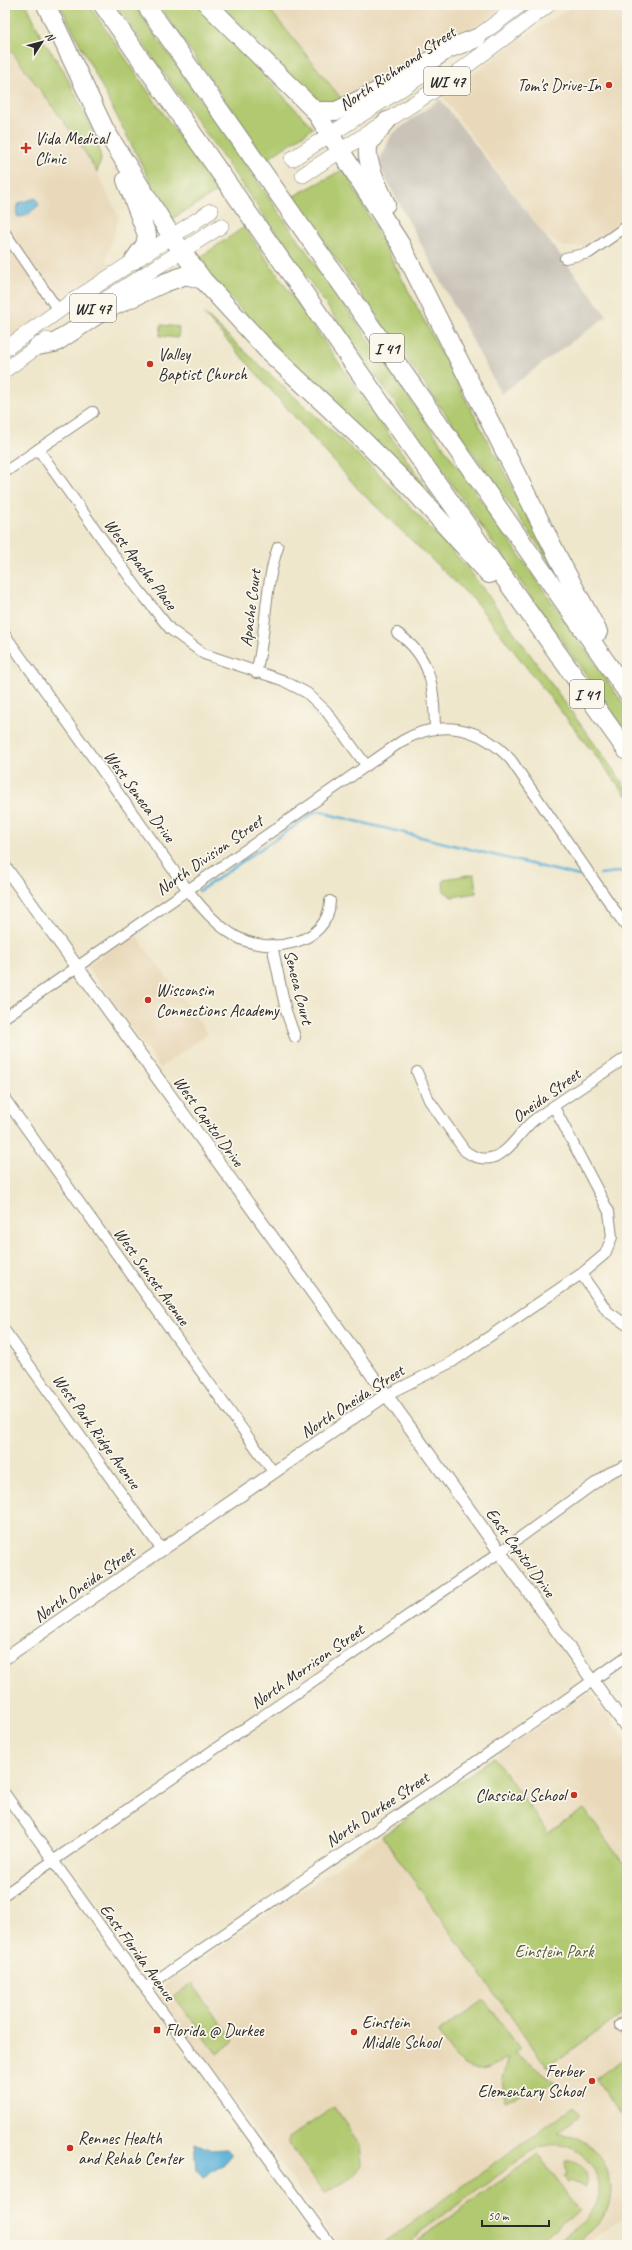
<svg xmlns="http://www.w3.org/2000/svg" width="632" height="2250" font-family="Caveat,sans-serif">
<style>
.built{fill:#e9d9ba}
.industrial{fill:#c9c3b8}
.green{fill:#b1c96f;stroke:#6e7a4d}
.sand{fill:#eeda9e;stroke:#8c8264}
.water{fill:#5cb2d9;stroke:#446e82}
.lines{fill:none;stroke-linecap:round;stroke-linejoin:round}
.stream{stroke:#5cb2d9;stroke-width:2.5}
.minor-casing{stroke:#8d897c;stroke-width:12}
.tertiary-casing{stroke:#8d897c;stroke-width:14}
.primary-casing{stroke:#8d897c;stroke-width:16}
.motorway-casing{stroke:#8d897c;stroke-width:20}
.minor{stroke:#fff;stroke-width:10}
.tertiary{stroke:#fff;stroke-width:12}
.primary{stroke:#fff;stroke-width:15}
.motorway{stroke:#fff;stroke-width:18}
.poi-dot{fill:#c8321e;stroke:#fbf7ec;stroke-width:1.5}
.labels{text-anchor:middle;stroke-width:3.5;stroke-linejoin:round;paint-order:stroke}
.shield{fill:#fbf7ec;stroke:#696865;stroke-width:1}
.shield-label{font-size:16px;font-weight:bold;fill:#2b2b2b}
.street-label{font-size:17px;fill:#2b2b2b;stroke:#fbf7ec}
.poi-label{font-size:17px;fill:#2b2b2b;stroke:#fbf7ec;text-anchor:start}
.park-label{font-size:17px;fill:#535a3f;stroke:#fbf7ec}
</style>
<rect width="100%" height="100%" fill="#fbf7ec"/>
<filter id="ink" filterUnits="userSpaceOnUse"><feTurbulence type="fractalNoise" baseFrequency=".025" numOctaves="2"/><feDisplacementMap in="SourceGraphic" scale="8" xChannelSelector="R" yChannelSelector="G"/><feConvolveMatrix kernelMatrix="1 2 1 2 8 2 1 2 1" color-interpolation-filters="sRGB"/></filter>
<filter id="wash" filterUnits="userSpaceOnUse"><feTurbulence type="fractalNoise" baseFrequency=".012" numOctaves="4" result="noise"/><feDisplacementMap in="SourceGraphic" scale="16" xChannelSelector="R" yChannelSelector="G"/><feGaussianBlur stdDeviation="0.9" result="paint"/><feColorMatrix in="noise" values="0 0 0 0 0 0 0 0 0 0 0 0 0 0 0 0 0 1.4 0 .05"/><feComposite in="paint" operator="in"/></filter>
<g filter="url(#wash)">
<rect width="100%" height="100%" fill="#efe7cc"/>
<path class="built" d="M266,5h242l-56,39 -107,59z
M575,5h52v212l-40,29 -25,1 -17,-12 -103,-139 72,-52z
M5,42l73,99 19,31 22,45 -13,42 7,8 -108,75z
M134,932l74,102 -48,34 -73,-102z
M588,1693l6,3 33,46v118l-39,27 -94,-130z
M382,1836l165,231 80,-56v204l-43,30h-245l-179,-248v-7l4,-5z"/>
<path class="industrial" d="M440,99l167,217 -106,78 -123,-230 14,-30z"/>
<path class="green" d="M5,5h22l16,35 21,31 34,71 3,18 -4,12 -19,-31 -73,-99z
M60,5h29l128,187 -47,28z
M116,5h18l493,704v25z
M159,5h40l114,123 -47,32z
M220,5h46l79,98 -23,3z
M344,169l212,401 -264,-373z
M244,227l193,276 -118,-111 -116,-123 -4,-11z
M204,314l176,161 88,93 159,221v7l-153,-196 -114,-109z
M161,325l18,2 -1,11 -18,-2z
M474,874l2,19 -24,4 -8,-6 -1,-9 2,-3z
M494,1757l54,76 36,-24 39,54 4,-3v151l-80,56 -165,-231z
M192,1983l42,58 -17,13 -43,-58z
M482,2001l4,1 34,47 -5,4 41,30 -51,18 -3,-22 6,-21c-38,23 -49,8 -70,-26z
M627,2017v27l-13,-18z
M627,2057v54l-6,4 -25,-36z
M574,2106l7,9 -23,17c52,8 73,70 29,102 -4,3 -10,10 -15,11 -6,2 -15,0 -22,0 16,-11 37,-22 46,-40 14,-33 -19,-68 -52,-59 -16,4 -30,18 -44,28 -25,18 -51,37 -76,55l-10,9 -4,7h-29z
M334,2107l26,38 2,20 -7,9 -30,20 -36,-50v-6z
M538,2154l41,57 -47,34h-110l-4,-5z
M565,2161c16,-1 24,11 20,26l-14,-6 -3,2 -4,-6 3,-2z"/>
<path class="sand" d="M573 1954a5 5 0 1 1 10 0a5 5 0 1 1-10 0Z"/>
<path class="water" d="M36,198l3,7 -13,11 -8,1 -2,-5 3,-9z
M195,2143l16,7 16,-1 5,6 -9,10 -20,12 -6,-7z"/>
<g class="lines">
<path class="stream" d="M600,874l27,-3
M199,891l116,-79 7,-1 9,4 248,61"/>
</g>
</g>
<g filter="url(#ink)">
<g class="lines">
<defs>
<path id="minor" d="M5,233l53,77
M565,258l24,-5 38,-27
M38,449l100,140 32,40 34,25 78,26 25,13 19,18 40,54
M5,472l88,-60
M397,633c35,24 37,55 38,95
M5,635l182,254c14,18 28,35 48,47 32,19 94,10 95,-35
M256,673c11,-42 8,-86 22,-126
M272,945l14,66 9,26
M5,1017l397,-276c39,-23 79,-14 109,19l116,168
M417,1072l12,28 36,51c9,6 18,10 29,6 16,-5 26,-26 40,-37 30,-22 62,-42 93,-63
M5,1099l269,374
M581,1274l27,38 19,13
M5,1331l157,219
M386,1395l66,-33 129,-88 24,-20 7,-17 -3,-25 -55,-105
M5,1794l326,451
M5,1894l495,-342 109,-79 18,-8
M145,1988l398,-272 84,-60
M620,2025l7,-5"/>
<path id="tertiary" d="M5,867l622,861
M5,1658l381,-263"/>
<path id="primary" d="M468,44l52,-39
M292,159l137,-88
M303,175l130,-84 115,-86
M89,310l132,-84
M5,349l66,-47 140,-91
M5,370l42,-30"/>
<path id="motorway" d="M46,5l59,125 67,107 31,43 66,72 96,90 49,49 75,83
M103,5l312,447 212,299
M146,5l481,687
M208,5l107,106 86,134 160,318 37,69
M315,111h21l65,-31 47,-31 29,-11
M126,180l21,55 -2,10 -11,15
M386,204c-6,-14 -23,-45 -17,-60 4,-8 12,-16 18,-23
M38,346l17,-3 48,-32 61,-28 22,-8 17,5"/>
</defs>
<use href="#minor" class="minor-casing"/>
<use href="#tertiary" class="tertiary-casing"/>
<use href="#primary" class="primary-casing"/>
<use href="#motorway" class="motorway-casing"/>
<use href="#minor" class="minor"/>
<use href="#tertiary" class="tertiary"/>
<use href="#primary" class="primary"/>
<use href="#motorway" class="motorway"/>
</g>
</g>
<g class="poi-dot">
<circle cx="609" cy="85" r="4"/>
<path d="M24 142h4v4h4v4h-4v4h-4v-4h-4v-4h4z"/>
<circle cx="150" cy="364" r="4"/>
<circle cx="148" cy="1000" r="4"/>
<circle cx="574" cy="1795" r="4"/>
<rect x="153" y="2026" width="8" height="8" rx="2"/>
<circle cx="354" cy="2032" r="4"/>
<circle cx="592" cy="2081" r="4"/>
<circle cx="70" cy="2148" r="4"/>
</g>
<g class="labels">
<g class="shield">
<rect x="424" y="67" width="46" height="28" rx="3"/>
<rect x="70" y="294" width="46" height="28" rx="3"/>
<rect x="370" y="334" width="34" height="28" rx="3"/>
<rect x="570" y="680" width="34" height="28" rx="3"/>
</g>
<g class="shield-label">
<text x="447" y="87">WI 47</text>
<text x="93" y="314">WI 47</text>
<text x="387" y="354">I 41</text>
<text x="587" y="700">I 41</text>
</g>
<g class="street-label">
<text transform="translate(397 68) rotate(-34)" y="6">North Richmond Street</text>
<text transform="translate(141 564) rotate(53)" y="6">West Apache Place</text>
<text transform="translate(250 608) rotate(-83)" y="6">Apache Court</text>
<text transform="translate(140 796) rotate(54)" y="6">West Seneca Drive</text>
<text transform="translate(209 855) rotate(-35)" y="6">North Division Street</text>
<text transform="translate(299 987) rotate(76)" y="6">Seneca Court</text>
<text transform="translate(546 1095) rotate(-36)" y="6">Oneida Street</text>
<text transform="translate(209 1121) rotate(54)" y="6">West Capitol Drive</text>
<text transform="translate(152 1276) rotate(54)" y="6">West Sunset Avenue</text>
<text transform="translate(352 1401) rotate(-33)" y="6">North Oneida Street</text>
<text transform="translate(97 1431) rotate(54)" y="6">West Park Ridge Avenue</text>
<text transform="translate(521 1552) rotate(54)" y="6">East Capitol Drive</text>
<text transform="translate(84 1584) rotate(-35)" y="6">North Oneida Street</text>
<text transform="translate(307 1666) rotate(-35)" y="6">North Morrison Street</text>
<text transform="translate(377 1809) rotate(-34)" y="6">North Durkee Street</text>
<text transform="translate(138 1952) rotate(54)" y="6">East Florida Avenue</text>
</g>
<g class="poi-label">
<text x="601" y="91" text-anchor="end">Tom's Drive-In</text>
<text x="35" y="144">Vida Medical<tspan x="35" dy="20">Clinic</tspan></text>
<text x="158" y="360">Valley<tspan x="158" dy="20">Baptist Church</tspan></text>
<text x="156" y="996">Wisconsin<tspan x="156" dy="20">Connections Academy</tspan></text>
<text x="566" y="1801" text-anchor="end">Classical School</text>
<text x="362" y="2028">Einstein<tspan x="362" dy="20">Middle School</tspan></text>
<text x="165" y="2036">Florida @ Durkee</text>
<text x="584" y="2077" text-anchor="end">Ferber<tspan x="584" dy="20">Elementary School</tspan></text>
<text x="78" y="2144">Rennes Health<tspan x="78" dy="20">and Rehab Center</tspan></text>
</g>
<g class="park-label">
<text x="554" y="1957">Einstein Park</text>
</g>
</g>
<rect width="632" height="2250" fill="none" stroke="#fbf7ec" stroke-width="20"/>
<g transform="translate(42 42) rotate(54)" stroke="#fbf7ec" stroke-width="3" paint-order="stroke">
<path d="M0-3L7 15L0 10L-7 15Z" fill="#2b2b2b"/>
<text y="-6" font-size="11" font-weight="bold" text-anchor="middle" fill="#2b2b2b">N</text>
</g>
<path d="M482 2220v6h67v-6" fill="none" stroke="#2b2b2b" stroke-width="2"/>
<text x="488" y="2220" font-size="12" fill="#2b2b2b" stroke="#fbf7ec" stroke-width="3" paint-order="stroke">50 m</text>
</svg>
